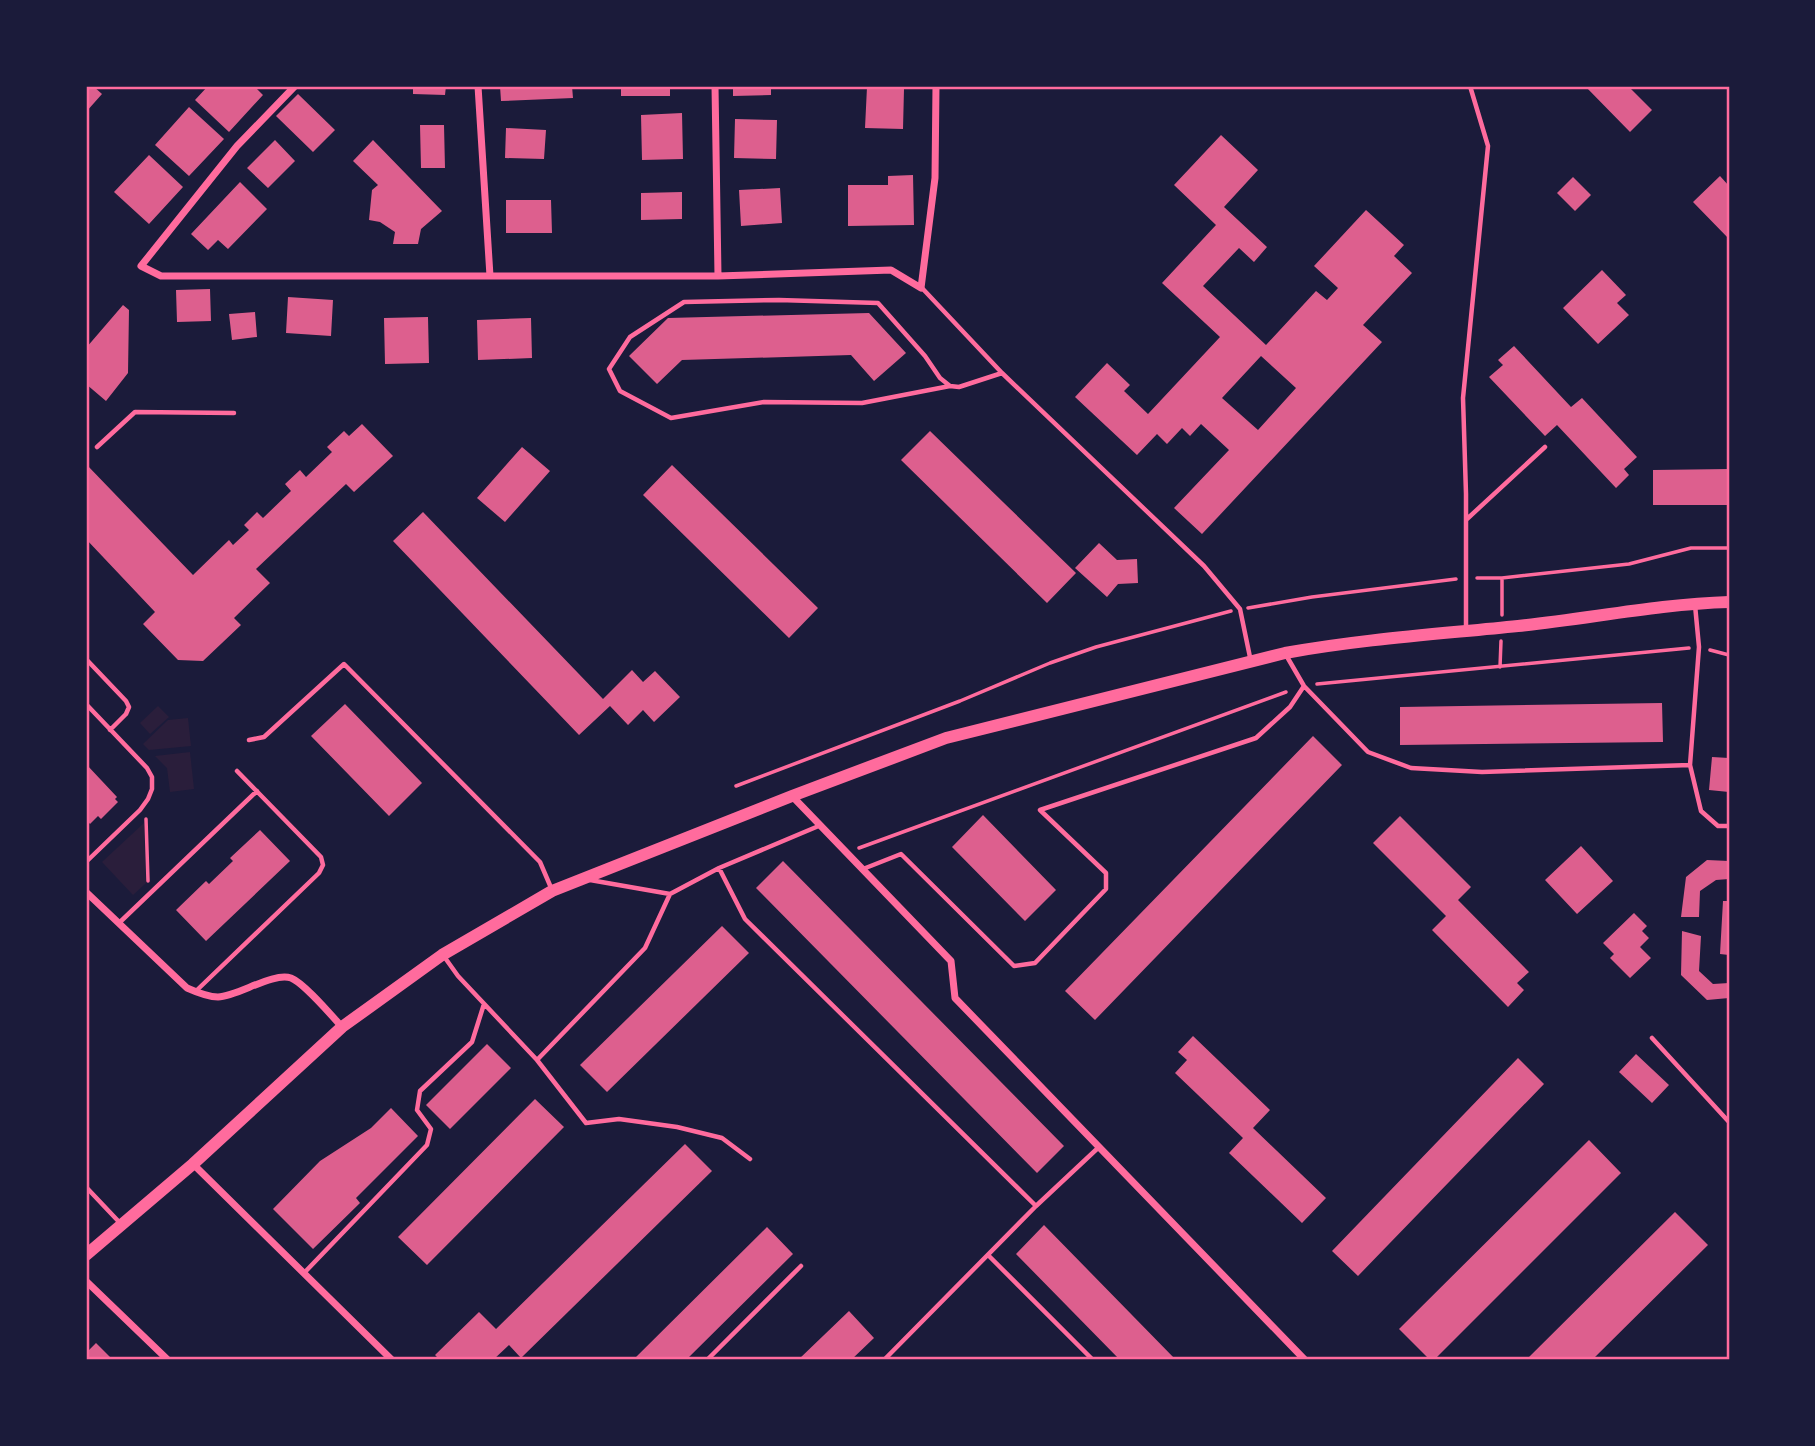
<svg xmlns="http://www.w3.org/2000/svg" width="1815" height="1446" font-family="'Fira Sans Condensed',sans-serif">
<style>
.green{fill:#2a1e3b}
.building{fill:#dd5f8e;fill-rule:evenodd}
.lines{fill:none;stroke-linecap:round;stroke-linejoin:round}
.path{stroke:#ff6b9d;stroke-width:3.5}
.service{stroke:#ff6b9d;stroke-width:4.5}
.minor{stroke:#ff6b9d;stroke-width:7}
.secondary{stroke:#ff6b9d;stroke-width:12}
.neatline{fill:none;stroke:#ff6b9d;stroke-width:2.5}
</style>
<rect width="100%" height="100%" fill="#1b1b3a"/>
<path class="green" d="M158,706l11,11 -19,17 -10,-11z
M188,718l3,28 -42,4 -6,-6 25,-24z
M190,752l4,37 -24,3 -3,-24 -12,-12z
M144,823l2,60 -13,12 -31,-33z"/>
<path class="building" d="M86,86h7l9,8 -16,18z
M208,86h46l9,9 -34,37 -34,-32z
M413,86h33l-1,9 -32,-1z
M500,86h72l1,12 -72,3z
M621,86h49v10h-49z
M733,86h38v9l-38,1z
M1585,86h43l24,24 -22,22z
M867,87l37,2 -1,40 -38,-1z
M298,94l37,36 -22,22 -37,-36z
M189,107l35,32 -35,37 -34,-31z
M682,113l1,46 -41,1 -1,-45z
M735,119l42,1 -1,39 -42,-1z
M420,125h24l1,43h-24z
M506,128l40,2 -2,29 -39,-1z
M1221,135l37,35 -34,37 43,40 -13,15 -15,-14 -36,38 63,59 50,-54 11,9 11,-12 -24,-22 52,-56 38,35 -10,11 18,17 -49,52 19,17 -180,192 -28,-26 55,-58 -28,-26 -11,12 -8,-8 -15,16 -10,-10 -20,21 -62,-58 32,-34 23,22 -6,6 24,23 72,-77 -58,-54 54,-58 -42,-40zM1261,356l35,32 -38,42 -36,-32z
M275,140l20,21 -27,27 -21,-20z
M373,140l69,71 -21,18 -3,15h-25l2,-12 -15,-10 -11,-2 3,-30 6,-5 -25,-24z
M149,155l34,32 -34,37 -35,-32z
M913,175l1,50 -66,1v-41h40v-9z
M1720,176l9,10v53l-36,-37z
M1573,177l18,18 -16,16 -18,-18z
M240,182l27,27 -39,40 -10,-9 -10,10 -17,-16z
M780,188l2,35 -41,3 -2,-36z
M682,192v27l-41,1v-27z
M506,200h45l1,33h-46z
M1602,270l24,25 -9,8 12,12 -31,29 -35,-36z
M210,289l1,32 -34,1 -1,-32z
M288,297l45,3 -2,36 -45,-3z
M123,305l6,5 -1,63 -22,28 -20,-17v-36z
M255,312l2,25 -25,3 -3,-26z
M869,313l37,40 -32,28 -23,-26 -169,5 -25,24 -28,-28 39,-38z
M428,317l1,46 -44,1 -1,-46z
M531,318l1,40 -54,2 -1,-40z
M1514,346l57,61 11,-9 55,59 -13,12 5,6 -13,13 -59,-63 -12,11 -56,-59 14,-12 -5,-5z
M362,424l31,32 -39,36 -8,-8 -90,85 14,14 -36,35 7,7 -38,36 -25,-1 -35,-36 12,-12 -69,-73v-75l107,111 36,-35 4,5 16,-15 -5,-5 13,-13 6,6 28,-27 -6,-7 15,-14 6,7 26,-25 -5,-5 17,-16 5,5z
M930,431l146,142 -29,30 -146,-143z
M522,447l28,24 -45,51 -28,-24z
M672,465l146,143 -29,30 -146,-143z
M1729,469v36h-76v-35z
M423,512l180,187 29,-29 11,12 12,-11 25,26 -26,25 -11,-12 -15,15 -18,-19 -31,29 -186,-194z
M1099,543l18,17 20,-1 1,24 -20,1 -11,13 -32,-29z
M1662,703l1,39 -263,3v-38z
M345,704l77,79 -33,33 -78,-80z
M1313,736l29,29 -247,255 -30,-29z
M1712,757l17,1v34l-20,-2z
M86,764l31,33 -2,2 3,3 -17,17 -3,-3 -8,8 -4,-5z
M983,815l73,75 -31,31 -73,-74z
M1400,816l71,71 -13,13 71,72 -12,11 7,7 -16,17 -76,-77 14,-14 -73,-73z
M260,830l30,31 -84,80 -30,-31 30,-29 3,3 24,-23 -3,-3z
M1581,846l32,35 -36,33 -32,-34z
M1707,860l22,1v18l-13,1 -16,11 -1,26h-18l5,-40z
M783,861l281,285 -27,27 -281,-285z
M1723,901h6v54l-9,-1z
M1634,913l13,13 -5,5 7,7 -9,9 11,11 -21,20 -20,-20 4,-4 -11,-11z
M722,926l27,27 -142,139 -27,-27z
M1682,931l19,5 -2,35 14,13 16,-1v15l-22,2 -26,-25z
M1193,1036l77,74 -17,18 73,70 -24,25 -73,-70 14,-15 -68,-65 12,-13 -9,-8z
M487,1044l24,24 -61,61 -24,-24z
M1636,1054l33,31 -17,18 -33,-31z
M1518,1058l26,26 -186,192 -26,-25z
M535,1099l29,28 -137,138 -29,-28z
M391,1108l27,28 -62,62 4,5 -47,46 -40,-40 47,-48 51,-33z
M1589,1140l32,33 -187,187h-4l-31,-31z
M685,1144l27,27 -191,187 -12,-13 -16,15h-53l-5,-5 44,-43 17,17z
M1675,1212l33,33 -116,115h-66z
M1044,1225l132,135h-56l-104,-106z
M767,1227l26,27 -107,106h-53z
M849,1311l25,27 -23,22h-53z
M96,1343l17,17h-27v-7z"/>
<g class="lines">
<path class="path" d="M1477,578h25v37
M1502,578l127,-14 62,-16h38
M1248,608l64,-11 144,-18
M1710,650l19,5
M1500,667l1,-26
M1317,684l372,-36
M736,786l224,-85 90,-38 46,-16 135,-36
M146,819l2,62
M859,848l427,-156"/>
<path class="service" d="M922,288l80,85 202,193 36,43 11,53
M950,386l-10,-8 -15,-22 -47,-53 -99,-3 -95,2 -54,35 -21,32 11,22 51,27 93,-16 98,1 88,-17 9,1 43,-14
M97,447l38,-35 99,1
M1467,519l78,-72
M1466,630v-136l-3,-96 25,-252 -18,-60
M1286,655l18,31 64,66 43,16 71,4 208,-7 11,46 17,15h11
M86,659l40,42 3,6 -3,7 -16,16
M86,704l61,64 5,9v12l-4,10 -8,11 -54,52
M249,740l15,-3 80,-73 196,198 12,28
M1690,765l9,-118 -4,-42
M719,868l26,51 291,287 63,-59
M863,869l38,-15 113,112 21,-3 71,-74v-16l-66,-63 216,-72 34,-31 14,-21
M590,880l80,14 49,-26 102,-43
M670,894l-25,54 -108,112 49,63 33,-4 58,8 45,11 28,21
M119,923l138,-132
M443,955l15,21 79,84
M196,991l123,-118 4,-8 -2,-8 -84,-86
M1652,1038l77,84
M86,1187l35,37
M988,1255l105,105
M304,1273l123,-128 4,-16 -14,-19 3,-19 52,-49 12,-38
M707,1360l94,-94
M884,1360l152,-154"/>
<path class="minor" d="M295,86l-58,60 -96,120 20,10h557l173,-6 30,18 14,-110 1,-92
M478,86l12,190
M715,86l3,190
M792,796l159,165 4,37 350,362
M86,892l101,96c9,4 21,9 31,9 20,-1 55,-25 73,-19 13,5 40,37 51,49
M193,1164l199,196
M86,1281l82,79"/>
<path class="secondary" d="M86,1255l107,-91 149,-137 100,-72 110,-64 240,-95 154,-58 339,-85c77,-14 155,-19 233,-27 70,-7 140,-22 211,-24"/>
</g>
<rect width="1815" height="1446" fill="none" stroke="#1b1b3a" stroke-width="175"/>
<rect x="88" y="88" width="1640" height="1270" class="neatline"/>
</svg>
